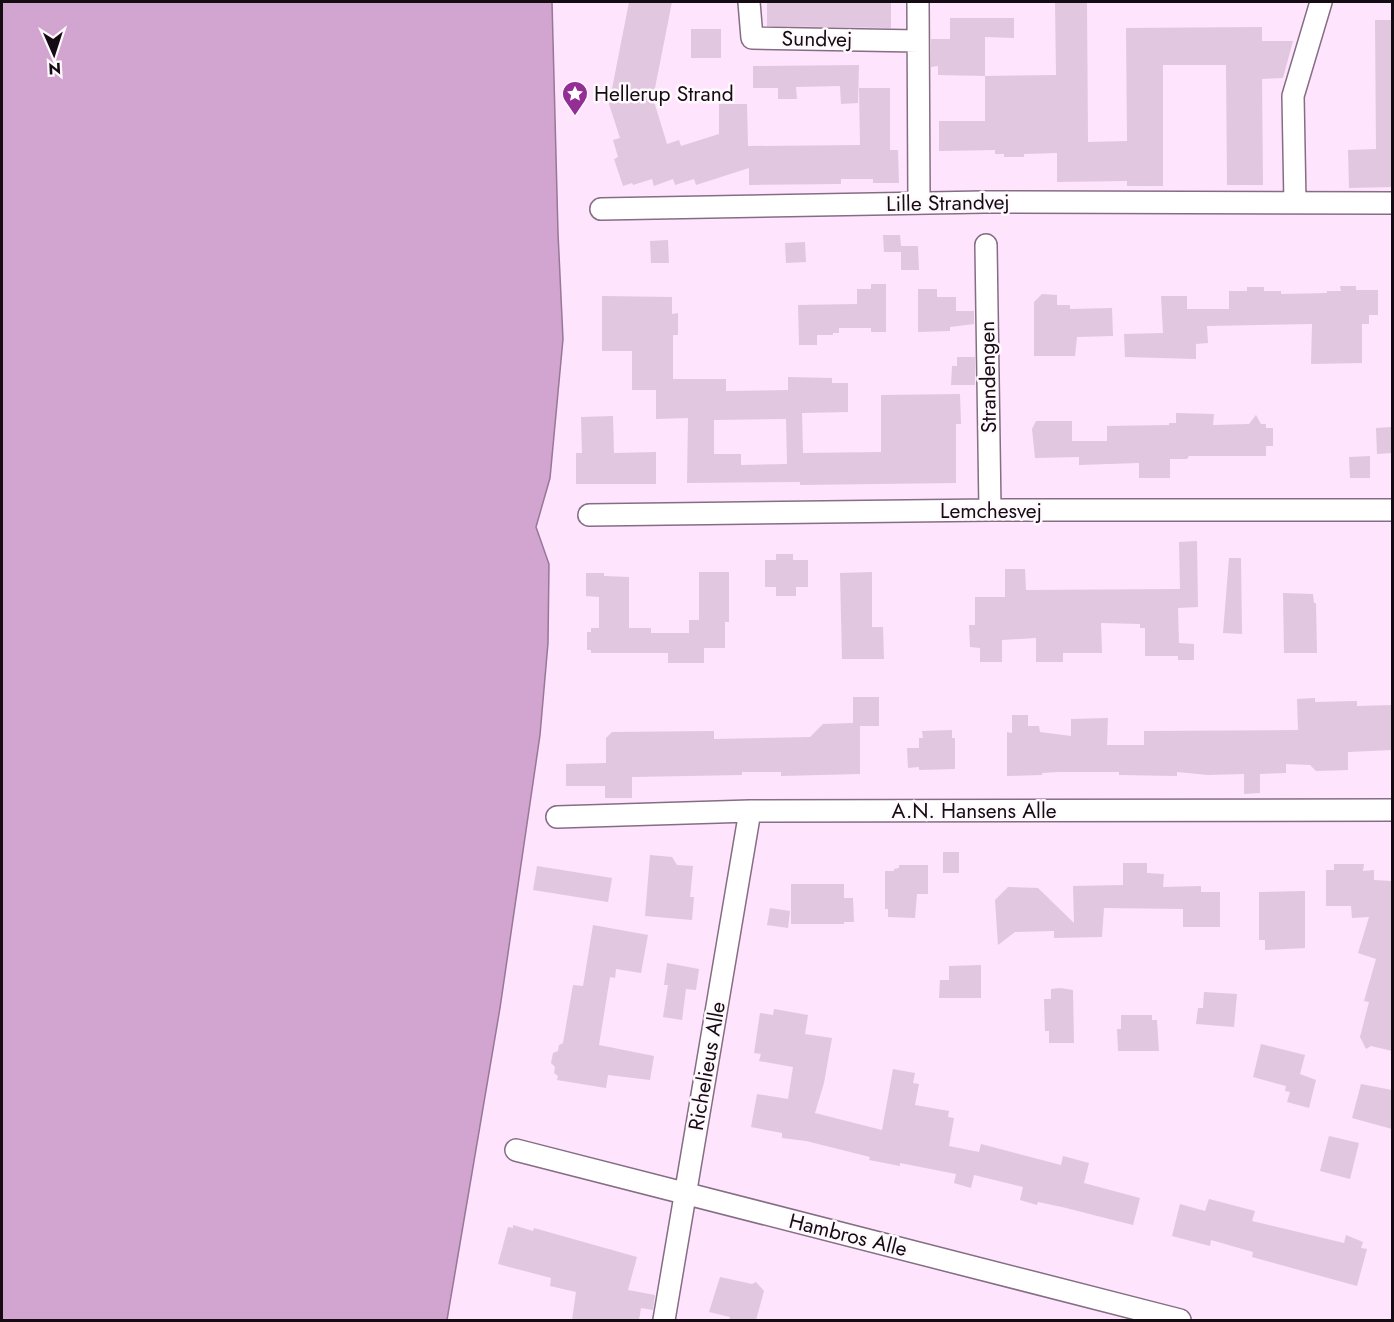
<svg xmlns="http://www.w3.org/2000/svg" width="1394" height="1322" font-family="Jost,sans-serif">
<style>
.water{fill:#d1a5cf;stroke:#987797;stroke-width:1.5}
.building{fill:#e1c7e0;fill-rule:evenodd}
.lines{fill:none;stroke-linecap:round;stroke-linejoin:round}
.minor-casing{stroke:#856e84;stroke-width:24}
.minor{stroke:#fff;stroke-width:21}
.labels{text-anchor:middle;stroke-width:5;stroke-linejoin:round;paint-order:stroke}
.street-label{font-size:21px;fill:#140b13;stroke:#fff9fe}
.poi-label{font-size:21px;fill:#140b13;stroke:#fff9fe;text-anchor:start}
</style>
<rect width="100%" height="100%" fill="#fee4fd"/>
<path class="water" d="M2,2h550l6,231 5,106 -13,139 -14,49 13,37 -1,79 -8,92 -40,273 -53,312h-445z"/>
<path class="building" d="M629,2h43l-19,96 14,46 12,-4 2,6 38,-12v-30h28l1,42 112,-1 -1,-57h31v62h8l1,33h-26v-4h-32v5l-92,1v-17l-53,17 -2,-6 -19,6 -2,-6 -19,7 -2,-7 -19,6 -1,-2 -9,3 -9,-27 4,-2 -5,-17 7,-2 -11,-34z
M767,2h124v26l-124,-2z
M1055,2h32l1,140 39,-1 -1,-113 136,-1v14h31l-10,37 -21,1 1,106h-36l-1,-120h-63v121h-36v-5l-70,1v-29l-33,1v3h-20v-3h-9v-4l-56,1v-30h46v-45l71,-1z
M950,18h64v20l-29,-1v39l-47,-1v-9l-7,1v-28h19z
M1375,20h17v167l-43,1 -1,-38 28,-1z
M691,29h30v29h-30z
M859,65l-1,38 -17,1 -1,-18 -44,1 1,12h-19v-11h-25v-22z
M883,235h17l1,11h17l1,24h-18v-18h-17z
M668,240l1,23h-18l-1,-22z
M805,242l1,20 -20,1 -1,-20z
M871,284h15v48h-15v-4h-32v5h-6v2h-16v10h-18l-1,-40 59,-1v-15h14z
M1340,286h16v4h22v25h-9v9h-7v39l-51,1 1,-40 -105,2 1,17 -12,1v15l-71,-2 -1,-23 39,-1 -2,-37h26v13h42v-18h18v-4h17v4h17v3l46,-1v-2h14z
M918,289h19v8h19v14h18v13l-24,3v4l-32,1z
M1042,294l15,1v10h13v4l42,-1 1,28 -36,1 -2,19h-41v-54z
M602,296l70,1v17l6,-1v22h-5v44h53v12l62,-1v-13l44,1v5h16v29l-46,1 1,40 78,-1v-57l79,-1 1,30h-5v59l-156,2v-3l-113,1 1,-65 -32,1v-29h-24v-39h-30zM786,419l1,45 -46,1v-11h-27v-34z
M957,357h18v28h-24l1,-19h5z
M1176,413l38,1 -1,11 36,-1 7,-9 5,9h5v4h7v18h-7v10h-77l-2,3h-17v19h-31v-15l-60,2v-8l-44,1 -3,-29 4,-8h36v20h35v-15l62,-1v-2h7z
M613,416l1,37 42,-1v32h-80v-31h6l-1,-36z
M1392,427v26l-15,1 -1,-26z
M1370,456v22h-20l-1,-21z
M1197,541l1,66 -20,1 1,35 15,1v16h-16v-4h-33v-28h-5v-4l-39,-1 1,30h-39v9h-27v-24l-34,2v22h-22v-14l-10,-1 -1,-22h6v-28h30v-28h20l1,21 154,-1 -1,-47z
M776,554h17v6h15v27h-12v9h-20v-9h-11v-27h11z
M1229,558h12l1,76 -19,-1z
M699,572h30v50h-4v26h-21v15h-36v-10h-77v-3h-4v-18h4v-4h8v-31l-13,-1v-23h18v3l25,1v51h22v5h38v-13h10z
M872,572v55h11l1,32h-42l-2,-86z
M1283,593l30,1 1,9h2l1,50h-33z
M853,697h26v29h-19v48l-79,2v-4h-39v3l-110,2v21h-27v-12h-39v-22l40,-1v-25l6,-6 102,-1v8l96,-2 13,-13 30,-1z
M1315,698v4l42,-1v5l35,-1v45l-44,2v18l-32,1 -6,-6 -24,-1v9l-26,1v19l-16,1v-20l-36,1 -31,-3v4l-58,-1v-3h-61l-16,1v2l-35,1v-44l5,1v-18h16v11h11l1,6 31,4v-17l37,-1 -1,27h37v-14l154,-1 -1,-31z
M952,730v8h3v31l-36,1v-3l-11,1 -1,-20h12v-10h4l-1,-7z
M943,852h16v21h-16z
M650,855l22,2 5,8 16,1 -3,31h4l-2,23 -47,-4z
M1123,863h24v10l17,1 -1,13 38,-1v6h19v35h-37v-18l-79,-1 -2,29 -48,1v-7l-39,1 -17,13 -3,-45 13,-13 30,1 36,35 -1,-37 50,-1z
M1334,864h30l-1,7 11,-1v10l18,1v170l-21,-5 -5,3 -6,-12 9,-35 -5,-1 12,-42 -18,-6 11,-36 -17,1 -1,-12h-25v-36h8z
M899,865h29v29h-11l-2,24 -27,-1v-8h-3v-38h9v-2l5,-1z
M537,866l75,12 -4,24 -75,-12z
M791,884h53v14h9l1,24h-10v2h-53z
M1305,891v57l-40,2v-10h-6v-48z
M770,908l20,3 -2,17 -21,-3z
M593,925l55,10 -7,38 -25,-4 -1,9 -5,-1 -11,68 55,11 -4,24 -42,-5 -2,13 -49,-8 1,-4 -4,-3 1,-6 -4,-4 2,-10 5,-2 1,-6 4,-2 10,-58 10,1z
M667,963l32,6 -3,21 -10,-1 -4,31 -19,-3 5,-32h-4z
M981,965v33h-42l1,-18h9v-14z
M1060,988l13,2 1,53h-25v-12h-4l-1,-32h7v-10z
M1204,992l33,2 -3,33 -38,-3 2,-16h5z
M774,1009l34,6 -3,19 27,4 -8,45 -9,30 67,17 11,-61 22,4 -2,10 6,1 -4,21 34,6 -1,6 6,1 -5,28 30,6 2,-8 80,21 2,-9 26,7 -5,20 56,15 -7,27 -71,-18 -24,-5 -1,3 -17,-5 3,-13 -49,-12 -3,13 -17,-5 2,-9 -56,-11v3l-31,-6 1,-3 -64,-16 -24,-3v-5l-31,-6 6,-33 31,5 5,-32 -34,-6 2,-7 -7,-1 6,-40 13,2z
M1121,1015h31v5h5l2,31h-41l-1,-22h4z
M1261,1044l44,11 -5,19 16,6 -7,28 -22,-6 3,-10 -5,-1 1,-5 -33,-9z
M1361,1084l31,6v39l-40,-11z
M1329,1136l30,7 -9,36 -30,-8z
M1209,1199l46,12 -3,10 92,22 2,-8 17,7 -2,6 6,1 -10,37 -105,-29 1,-5 -42,-12 -1,6 -38,-10 8,-32 25,7z
M513,1225l20,6 1,-3 103,29 -9,33 27,5 -2,15 -12,-2 -2,12h-67l4,-28 -26,-6 1,-8 -53,-14 10,-37 5,1z
M720,1277l32,7 4,-2 8,9 -8,29h-27l1,-3 -21,-5z"/>
<g class="lines">
<defs>
<path id="minor" d="M749,2l3,36 166,3
M918,2l1,201
M1295,203l-2,-107 28,-94
M601,209l383,-7 408,1
M986,245l4,265
M589,515l401,-5h402
M557,817l193,-6 642,-1
M516,1150l664,170
M664,1320l86,-509"/>
</defs>
<use href="#minor" class="minor-casing"/>
<use href="#minor" class="minor"/>
</g>
<defs>
<symbol id="sight-pin" viewBox="-11 -11 22 30"><path d="M0 17L-7.5 6A9.5 9.5 0 1 1 7.5 6Z" fill="#932e94" stroke="#fff9fe"/><path d="M0-6L1.8-2.2L6-1.7L2.9 1.2L3.7 5.4L0 3.3L-3.7 5.4L-2.9 1.2L-6-1.7L-1.8-2.2Z" fill="#fff"/></symbol>
</defs>
<g fill-rule="evenodd">
<use href="#sight-pin" x="560" y="79" width="30" height="40"/>
</g>
<g class="labels">
<g class="street-label">
<text transform="translate(817 39) rotate(1)" y="7">Sundvej</text>
<text transform="translate(948 203) rotate(-1)" y="7">Lille Strandvej</text>
<text transform="translate(988 377) rotate(-91)" y="7">Strandengen</text>
<text x="991" y="518">Lemchesvej</text>
<text x="974" y="818">A.N. Hansens Alle</text>
<text transform="translate(707 1066) rotate(-80)" y="7">Richelieus Alle</text>
<text transform="translate(848 1235) rotate(14)" y="7">Hambros Alle</text>
</g>
<g class="poi-label">
<text x="594" y="101">Hellerup Strand</text>
</g>
</g>
<rect width="1394" height="1322" fill="none" stroke="#140b13" stroke-width="6"/>
<g transform="translate(54 54) rotate(177)" stroke="#fff9fe" stroke-width="4.5" paint-order="stroke">
<path d="M0-4.5L10 22L0 15L-10 22Z" fill="#140b13"/>
<text y="-9" font-size="16" font-weight="bold" text-anchor="middle" fill="#140b13">N</text>
</g>
</svg>
